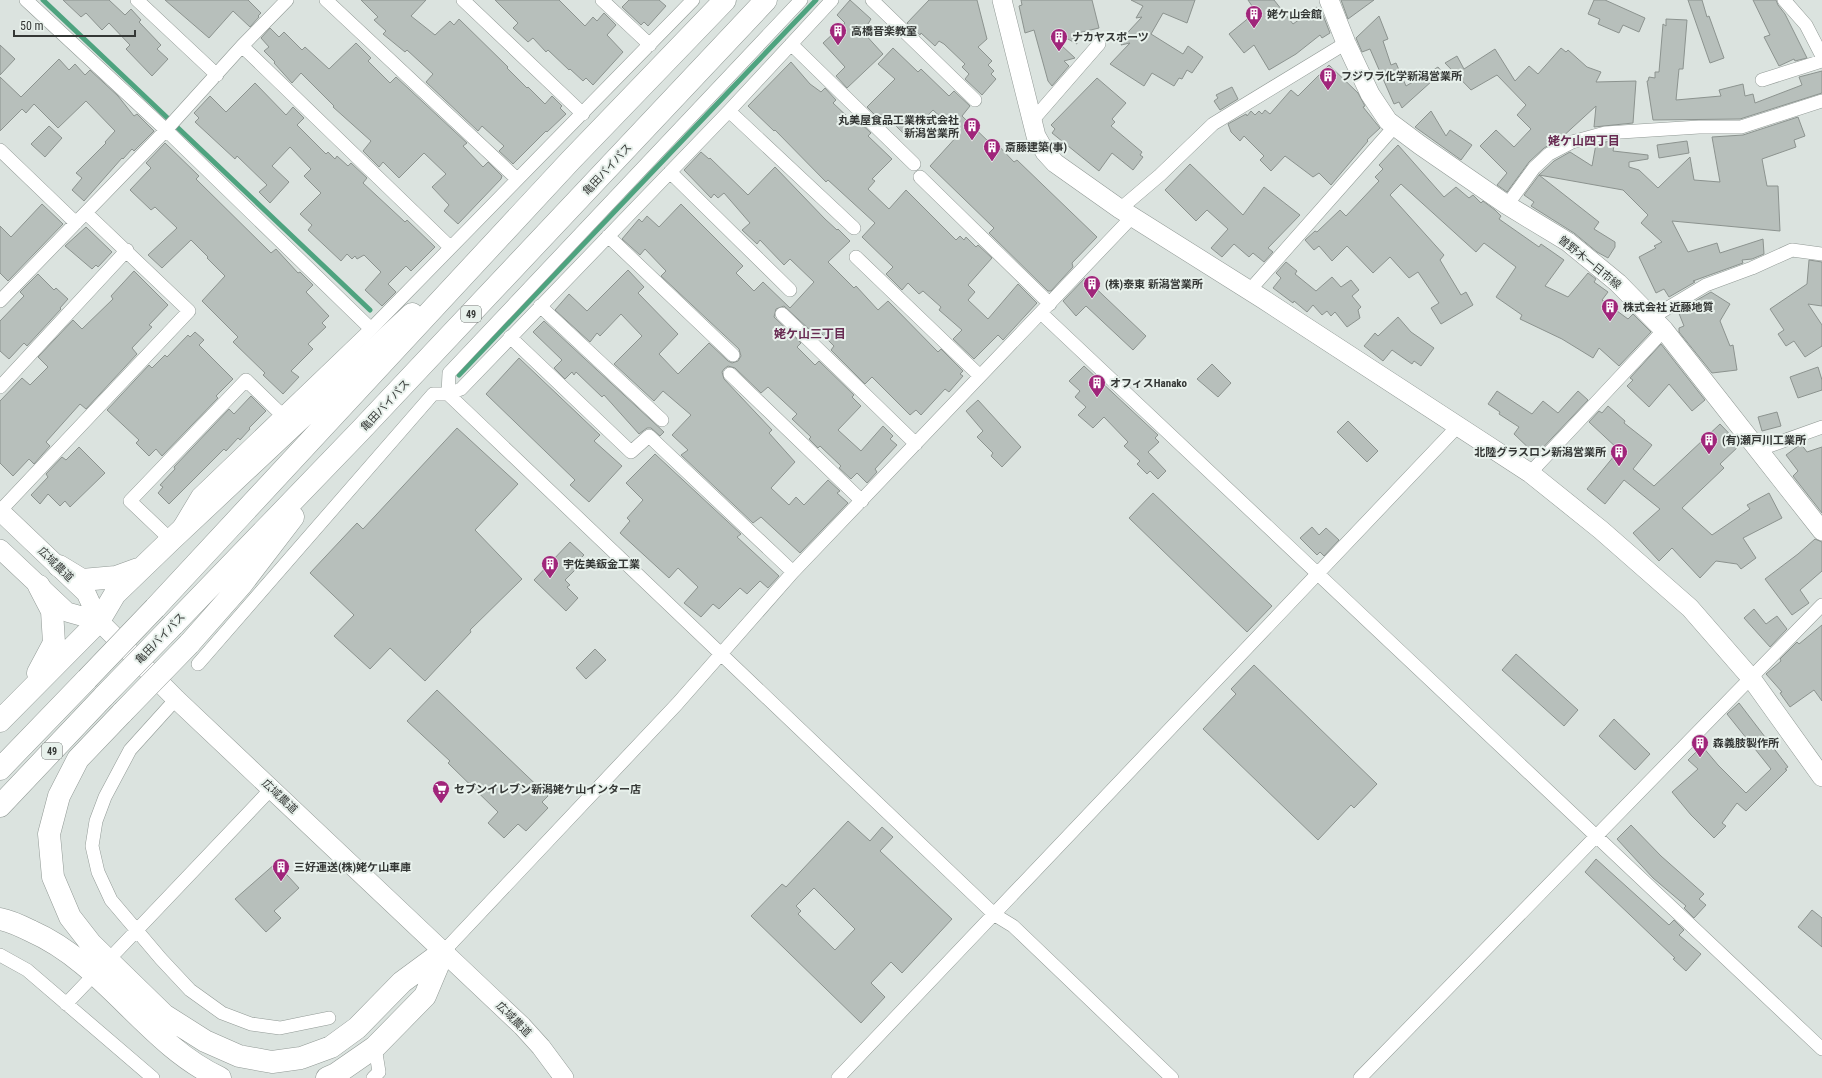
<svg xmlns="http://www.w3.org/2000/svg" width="1822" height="1078" font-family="'Roboto Condensed','Noto Sans JP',sans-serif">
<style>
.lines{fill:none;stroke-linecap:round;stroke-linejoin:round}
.stream{stroke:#4ea37f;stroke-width:5}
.building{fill:#b7bfbb;stroke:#8c938f;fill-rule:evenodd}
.street-casing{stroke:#919995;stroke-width:14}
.secondary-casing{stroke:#919995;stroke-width:20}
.highway-casing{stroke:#919995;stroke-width:23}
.street{stroke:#fff;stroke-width:13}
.secondary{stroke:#fff;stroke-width:19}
.highway{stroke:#fff;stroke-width:22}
.highway-bridge-casing{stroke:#919995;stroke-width:23;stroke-linecap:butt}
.highway-bridge{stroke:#fff;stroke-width:22}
.labels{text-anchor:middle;stroke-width:4;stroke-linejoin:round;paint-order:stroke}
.shield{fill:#e8f1ec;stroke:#6a6f6c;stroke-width:1}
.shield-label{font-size:10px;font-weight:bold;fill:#343735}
.poi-label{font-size:11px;font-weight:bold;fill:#343735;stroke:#e8f1ec;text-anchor:start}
.street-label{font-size:11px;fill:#343735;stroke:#e8f1ec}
.neighbourhood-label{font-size:12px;font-weight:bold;fill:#682b52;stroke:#e8f1ec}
</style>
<rect width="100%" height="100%" fill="#dbe3df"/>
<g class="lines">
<path class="stream" d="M43,0l327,310
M459,375l357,-375"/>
</g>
<path class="building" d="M63,0h46l16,15 6,-6 10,11 -2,2 22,23 -4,4 11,10 -16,17 -26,-27 4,-4 -21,-22 -7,7 -16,-17 -5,4z
M165,0h83l13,13 -3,3 1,1 -9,10 -17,-16 -24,27z
M361,0h65l-15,16 24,19 15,-14 4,4 5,-6 49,48 -1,1 20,20 1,-1 17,17 7,-8 10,10 -2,2 6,6 -19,18 -1,-1 -33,33 -14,-13 5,-5 -22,-20 -4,5 -52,-49 7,-8 -26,-24 -2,2 -22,-18 3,-3 -12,-11 4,-3z
M495,0h64l26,26 8,-9 4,4 7,-8 12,12 -9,10 16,17 -30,33 -7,-7 -3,3 -13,-12 -1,1 -21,-20 -2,2 -13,-14 -5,4 -15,-14 5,-5z
M629,0h30l7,6 -18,20 -4,-4 -3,3 -19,-18z
M850,0l21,19 -8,13 20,22 -36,34 -11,-12 9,-9 -22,-24 22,-20 -8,-8z
M929,0h48l10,39 -9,8 14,14 -4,4 6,6 -3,3 5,5 -14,16 -17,-16 4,-5 -7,-7 3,-3 -21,-20 -5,-3 -4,5 -14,-13 -1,2 -13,-12z
M1021,0h71l7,28 -25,6 3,10 -11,-6 -5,7 14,13 -11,3 5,5 -17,20 -4,-5 -14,-51 -9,3 -6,-27 3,-1z
M1131,0h64l-8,23 -24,-10 -12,21 32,20 5,-8 15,11 -11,16 -5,-3 -5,9 -3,-1 -5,8 -22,-13 -8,13 -34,-22 20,-21 -9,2 8,-14 13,-14 -6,1 7,-12z
M1248,0h26l19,24 24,-17 6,8 7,18 -8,5 -2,-3 -24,19 -27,16 -15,-25 -10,8 -15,-19 27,-22z
M1341,0h33l-26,19z
M1594,0h11l40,18 -6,14 -16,-7 -4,8 -21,-9 2,-5 -12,-5z
M1688,0h14l5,17 2,-1 15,42 -14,5z
M1753,0h23l2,5 7,9 22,44 -12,3 -1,-2 -15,7 -15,-29 6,-2z
M1379,16l9,23 -5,2 8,24 5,-2 10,23 32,-19 4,5 -40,36 -3,-6 -5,2 -24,-55 -8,3 -6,-14z
M1666,19l21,1 -4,49h-4l-3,31 45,-4 -2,-6 24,-6 2,12 8,-2 2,9 47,-18 -3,-8 23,-6v22l-82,26 -87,1 -6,-39h1l1,-4 6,1v-6h4l4,-48 3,2z
M270,28l9,9 5,-5 18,18 3,-3 24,22 27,-26 15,15 -3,3 22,22 6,-6 71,66 -4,3 20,21 5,-5 14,14 -1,3 -43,45 -14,-13 5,-6 -17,-18 14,-13 -22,-21 -25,25 -16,-16 -4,5 -16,-16 8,-10 -38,-34 1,-1 -33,-33 -9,10 -18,-20 1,-1 -11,-11 5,-4 -8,-9z
M0,45l15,14 -15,16z
M893,48l25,24 3,-3 28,27 5,-5 16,15 -8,10 29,28 3,-3 20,21 3,-2 80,77 -25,26 1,4 -22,24h-3l-59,-58 5,-5 -64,-62 29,-32 -26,-24 -26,27 -20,-20 -5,5 -15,-15 28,-28 -17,-15z
M1561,48l5,4 2,-2 19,17 14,5 -5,10 40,-1 -3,42 -39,4 2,-21 -36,33 -16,9 -15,14 -22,30 -10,-7 10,-12 -27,-27 16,-16 18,17 17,-18 -14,-14 9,-10 -29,-30 -26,15 -26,-27 12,-7 7,13 31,-20 20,32 14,-15 9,8z
M59,59l10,11 6,-6 10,11 5,-5 28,26 16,20 3,-2 17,17 -20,20 -2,-2 -9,10 -1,-1 -38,43 -12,-11 10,-12 -6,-5 30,-30 -1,-1 10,-11 -29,-30 -28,27 -24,-24 -8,9 -4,-4 -22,22v-54l21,20z
M791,62l19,22 11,8 4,-4 11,12 -3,3 19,18 3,-3 16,15 -3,3 24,23 -20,20 3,2 -7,8 21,20 17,-19 50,50 4,-4 4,4 2,-3 10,10 2,-2 14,13 -24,27 7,7 -7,8 20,19 30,-35 19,19 -34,37 -5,-5 -24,24 -21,-20 9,-9 -23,-20 2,-3 -18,-16 -4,3 -11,-11 -6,7 -16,-16 7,-7 -31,-30 13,-14 -47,-43 -2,2 -51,-52 -1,1 -26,-25z
M1329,65l29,28 7,13 -2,1 17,21 -13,12 1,1 -37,44 -12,-12 -6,4 -28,-21 -14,15 -11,-11 4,-4 -20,-20 -4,5 -9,-9 -3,-8 18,-10 1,2 4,-5 4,4 4,-4 3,3 3,-4 5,4 21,-24 7,6z
M1097,78l29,25 -14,16 3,3 -4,4 31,26 -2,3 3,2 -10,13 -21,-17 -13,18 -47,-38 3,-4 -4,-4z
M255,83l31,32 7,-8 11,11 -7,7 29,29 2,-2 7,7 2,-3 11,10 3,-3 16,15 -4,5 42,39 2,-2 28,27 -24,24 -5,-5 -18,18 8,8 -14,14 -17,-16 16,-18 -17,-17 -7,4 -2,-3 -3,3 -5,-5 -6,7 -33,-31 4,-5 -12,-11 21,-21 -17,-17 7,-7 -21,-22 -18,19 17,16 -19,21 -11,-11 8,-7 -30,-29 -2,3 -40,-37 4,-4 -5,-5 16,-17 16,16z
M1232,87l6,12 -18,11 -6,-9 4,-3 -2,-3z
M1431,111l15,25 4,-6 22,15 -11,15 -46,-33z
M1798,117l7,19 -11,4 2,7 -34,12 5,27h11l2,45 -108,-10 16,31 29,-9 3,10 43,-14 1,15 -12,5 -10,1 1,3 -50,18 2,1 -26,15 -5,-8 -8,4 -17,-36 17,-9 -2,-2 8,-4 -21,-19 7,-8 -25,-25 -84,-15 15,-14 16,-9 22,14 4,-22 19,-4 -2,11 35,4v4l-19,3v5l10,3 19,18 32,-31 4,23 26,2 -8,-45 31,-2z
M49,126l13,12 -17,19 -14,-13z
M1687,141l2,12 -30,5 -2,-13z
M165,143l34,33 -3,3 75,74 5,-4 22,24 2,-1 13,13 -7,7 23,24 -7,7 4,4 -18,17 5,5 -22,22 8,6 -16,17 -20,-19 2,-2 -32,-31 5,-5 -36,-36 23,-25 -18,-18 1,-1 -17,-17 -29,28 -14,-13 29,-27 -22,-21 -4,3 -21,-20 21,-22 -5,-5z
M1398,145l46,52 12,-10 13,11 4,-3 8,8 2,-2 12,9 6,6 -2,3 40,28 2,-3 23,16 -19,26 23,11 20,-24 8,6 -2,3 14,10 -6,8 26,19 5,-5 18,18 -32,34 -20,-18 -6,10 -31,-19 -42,-20 2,-4 -26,-18 20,-30 -32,-24 -8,9 -75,-68 -11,11 54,60 -4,5 21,35 5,-3 7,13 -32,19 -10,-16 8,-5 -21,-31 -9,6 -19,-21 -17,16 -26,-27 -15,15 -13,-15 -5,4 -9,-10 10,-9 2,1 23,-22 6,6 33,-35 -4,-4 8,-8 -4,-4z
M701,152l8,7 1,-1 38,37 27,-28 50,52 12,11 1,-1 12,12 -22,21 26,26 2,-2 22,24 10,-9 50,51 3,-3 22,22 -3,3 3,2 -14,16 -4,-3 -24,26 -5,-5 -6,5 -38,-38 -7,7 -34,-34 3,-4 -18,-18 -4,4 -28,-26 -8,3 -2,8 27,26 -4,4 18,18 4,-4 35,34 -2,2 9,9 -23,24 23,21 22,-25 10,10 -3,3 7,6 -22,24 2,3 -10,11 -10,-10 -6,6 -12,-11 2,-2 -21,-20 -2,2 -9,-9 2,-2 -19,-18 5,-5 -29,-27 -7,6 -26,-25 -7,-2 -4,3 -2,3 2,7 48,51 -3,3 26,29 -24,26 18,17 7,-8 8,8 24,-25 12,11 -3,2 11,10 -48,50 -39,-36 -8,6 -72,-68 7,-5 -16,-15 19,-20 -28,-24 -9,10 -40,-37 28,-28 -21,-22 -21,22 -3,-3 -7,9 -35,-32 14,-16 18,17 41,-41 16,17 -6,6 40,41 -19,20 19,20 31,-31 19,18 4,2 6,-2 3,-5 -2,-7 -78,-73 5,-5 -21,-22 -5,6 -18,-16 17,-20 3,3 5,-6 12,11 22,-23 62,62 -7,7 18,18 9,-9 27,26 24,-26 -24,-23 -6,6 -24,-25 -3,4 -15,-14 8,-7 -26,-30 -6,5 -4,-4 -3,4 -27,-28z
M1190,164l53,51 21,-28 36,28 -32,33 5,4 -9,10 -11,-9 -4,4 -15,-13 -12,13 -11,-9 17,-19 -21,-19 -11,11 -31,-31z
M1539,175l60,47 -5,7 21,13v5l-7,11 -11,-6 -23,-19 -43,-27 3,-4 -10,-7z
M42,204l21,20 -55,57 -8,-8v-47l11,11z
M86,227l26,25 -14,15 -2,-2 -4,4 -27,-23z
M1809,260l13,2v44l-14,-2 14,21v21l-17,11 -11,-16 -8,5 -8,-12 6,-4 -14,-21 37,-25z
M1286,262l11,9 -2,3 21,17 16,-14 9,10 10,-7 8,10 -7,6 9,11 -3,3 2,8 -13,9 -12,-15 -4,4 -4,-5 -5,4 -9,-10 -6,7 -13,-11 -1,2 -20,-15 8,-10 -5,-5z
M134,271l34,34 -19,20 3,2 -20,21 5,6 -51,55 -6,-5 -34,38 4,4 -16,18 -5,-5 -16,17 -13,-13v-62l22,-23 8,7 18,-18 -10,-10 35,-37 9,9 31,-30 -2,-3z
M38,274l16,16 2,-2 12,11 -8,9 1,1 -34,37 -3,-3 -15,16 -9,-8v-30l24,-25 -4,-4z
M1085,278l61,58 -13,14 -47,-44 -10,10 -13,-15z
M1711,292l19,12 -10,17 10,25 3,-1 4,25 -25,3 -33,-41v-4l5,-2 -6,-15z
M1398,317l13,15 23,16 -13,18 -7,-5 -2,3 -20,-14 -9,11 -19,-15 11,-13 3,3z
M544,321l120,111 -4,4 -9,-8h-4l-8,6 -35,-39 -2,2 -26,-25 -2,3 -2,-3 -7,7 -11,-11 8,-8 -29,-28z
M195,332l9,8 -5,5 34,34 -17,17 2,2 -56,58 -6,-7 -7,7 -13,-13 3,-3 -32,-30 42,-45 3,3 13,-13 2,2 21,-22 2,2z
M1661,344l44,56 -13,11 -23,-27 -20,23 -22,-21 6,-6 -3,-2z
M519,358l81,77 -6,6 28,25 -33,36 -19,-17 5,-5 -89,-86z
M1212,364l19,19 -13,14 -21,-18z
M1084,366l74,69 -3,3 4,4 -11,10 18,19 -8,8 -8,-8 -3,3 -10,-10 3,-3 -16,-15 4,-4 -24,-25 -11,11 -15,-13 8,-8 -11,-10 5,-6 -11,-10z
M1818,367l4,13v10l-24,8 -8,-21z
M1497,391l35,23 11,-13 15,12 20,-22 10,9 -52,55 -22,-21 5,-7 -20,-13 1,-2 -12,-8z
M251,396l15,15 -17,17 1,1 -10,11 -2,-2 -12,13 -2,-2 -55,55 -11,-11 5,-6 -3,-2 15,-16 -1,-2 55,-58 5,5z
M978,400l43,47 -19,20 -11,-11 2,-3 -16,-16 6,-6 -17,-20z
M1608,406l17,15 -1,2 28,22 -19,24 21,17 66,-62 20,21 -20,19 4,4 -42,40 30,27 38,-26 -3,-4 22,-12 13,25 -39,20 13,20 -15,11 -4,-5 -21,-3 -16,17 -28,-30 -13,13 -26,-28 27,-24 -36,-29 -19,24 -18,-15 32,-39 -30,-28 10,-11 3,2z
M1777,412l4,14 -19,5 -4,-14z
M1348,421l30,30 -11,11 -30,-30z
M457,428l61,56 -43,46 47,49 -52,51 1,2 -46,49 -35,-33 -20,21 -36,-33 20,-21 -44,-42 47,-50 6,6z
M1801,444l6,8 15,-5v66l-29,-37 5,-5 -12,-16z
M79,447l26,26 -35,34 -5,-6 -5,5 -12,-12 -8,10 -9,-9 17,-18 -2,-3 16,-17 4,3z
M655,454l86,80 -4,3 42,39 -11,12 -8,-7 -13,13 -7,-6 -21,21 -6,-5 -12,13 -17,-14 14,-16 -20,-19 -9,10 -49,-45 10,-12 -3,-3 16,-18 -17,-17z
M1153,493l119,113 -25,26 -118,-114z
M1312,527l7,8 7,-7 13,12 -15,16 -4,-4 -3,3 -17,-17z
M1815,539l7,3v29l-22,19 9,13 -17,12 -27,-36 33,-25z
M570,542l14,13 -7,7 3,3 -15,15 5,5 -3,2 11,11 -12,13 -32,-31z
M1754,609l12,15 11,-8 10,13 -17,18 -26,-29z
M1822,625v76l-8,-11 -24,17 -10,-14 2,-1 -16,-18 15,-13 -1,-2 17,-17 2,2z
M595,649l11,11 -20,19 -10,-11z
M1516,654l62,56 -14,16 -62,-56z
M1254,665l123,119 -23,24 -3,-3 -33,35 -115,-111 33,-35 -5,-5z
M437,690l111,106 -6,6 6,6 -22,23 -8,-7 -14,14 -16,-15 10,-11 -50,-49 2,-2 -43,-40z
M1739,703l49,64 -3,2 2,1 -41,41 -9,-8 -15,20 4,3 -12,12 -23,-23 -19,-23 26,-23 -10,-9 14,-14 16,19 28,28 25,-24 -44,-55z
M1614,719l36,35 -15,16 -36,-34z
M848,821l22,20 12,-14 11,10 -13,14 72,68 -50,54 -11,-11 -20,21 14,14 -24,26 -110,-107 31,-32 4,3zM814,888l41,41 -20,21 -37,-36 3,-3 -5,-5z
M1631,825l30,31 43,38 -5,5 7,6 -12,13 -10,-10 2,-2 -33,-28 -36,-39z
M1596,859l73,66 5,-5 10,10 -5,5 22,19 -15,17 -13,-12 2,-1 -90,-86z
M276,863l23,25 -25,23 7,7 -15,14 -31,-33z
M1812,910l10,8v29l-24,-20z"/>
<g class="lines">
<defs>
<path id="street" d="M26,0l140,130 205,199
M137,0l80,75
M326,0l191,179
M463,0l120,114
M602,0l48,45
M801,0l-352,373 -1,21 547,521 18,11 159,152
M872,0l103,100
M1784,0l22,25 16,31
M791,44l123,120
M242,46l208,201
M1762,80l60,-19
M729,111l125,117
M1032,121l67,-77
M0,150l76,73
M670,172l120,118
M920,177l130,127
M1507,205l27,-37 15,-14 23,-12 33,-9 94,-6h42l81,-26
M1120,209l40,-34 53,-51 133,-81
M608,236l125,119
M856,257l124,119
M1249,291l146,-165
M0,301l166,-171 76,-84 45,-46
M540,306l122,114
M1041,313l781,736
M782,314l134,130
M1651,318l55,-33 46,-17 40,-18 30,4
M510,337l121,115 18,-16 144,136
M730,374l132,127
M0,387l127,-137
M282,415l-36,-35 -116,121 41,39 27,-45 173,-166 322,-329
M1758,450l64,-23
M1530,473l134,-143
M0,511l189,-200 -103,-98
M198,664l235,-270h15l13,-5 268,-278 103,-111
M176,699l-46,51 -25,47 -9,24 -4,25 6,26 13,28 50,59 29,31 32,23 29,11 29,4 49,-10
M444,951l233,-247 116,-132 339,-355
M116,952l156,-164
M0,955l27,15 126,108
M66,1004l21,-22
M373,1078l6,-6 -4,-25
M838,1078l620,-652
M1360,1078l462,-473"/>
<path id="secondary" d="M1002,0l34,136 9,16 10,11 65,46 143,90 267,174 71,57 89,78 61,70 71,99
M1329,0l17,43 24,51 18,27 32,24 87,60 61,37 50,41 46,47 158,201
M0,511l86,82 13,28 77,78 346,327 19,21 23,31
M0,549l67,63 32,9"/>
<path id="highway" d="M59,566l23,14 34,-3 22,-8
M155,608l415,-447 155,-161
M173,625l187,-194 406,-431
M189,644l52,-59 52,-68
M38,673l16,-30 -2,-32 -13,-25
M123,712l-45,47 -19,37 -10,38 4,43 17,40 21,27 73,71 41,26 34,15 33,6 29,-4 30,-11 26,-19 45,-46 42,-31
M0,721l99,-100 16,-27 56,-54 241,-226
M0,769l87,-90
M0,806l105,-111
M0,919c11,2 21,7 31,12 75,33 116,113 189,147
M327,1078l9,-4 39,-27 50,-51 19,-45"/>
</defs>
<use href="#street" class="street-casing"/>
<use href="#secondary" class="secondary-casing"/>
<use href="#highway" class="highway-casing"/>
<use href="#street" class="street"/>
<use href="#secondary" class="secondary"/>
<use href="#highway" class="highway"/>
<defs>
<path id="highway-bridge" d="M87,679l68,-71
M105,695l68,-70
M123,712l66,-68"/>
</defs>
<use href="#highway-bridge" class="highway-bridge-casing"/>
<use href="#highway-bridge" class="highway-bridge"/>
</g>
<defs>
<symbol id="building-pin" viewBox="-11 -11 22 30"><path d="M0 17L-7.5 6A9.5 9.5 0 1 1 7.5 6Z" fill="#a0257a" stroke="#e8f1ec"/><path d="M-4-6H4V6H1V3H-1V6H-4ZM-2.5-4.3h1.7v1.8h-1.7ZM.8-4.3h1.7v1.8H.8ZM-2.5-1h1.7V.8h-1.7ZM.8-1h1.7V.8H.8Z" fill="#fff"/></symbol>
<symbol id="supermarket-pin" viewBox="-11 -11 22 30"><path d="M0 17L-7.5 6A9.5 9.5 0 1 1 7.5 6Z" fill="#a0257a" stroke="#e8f1ec"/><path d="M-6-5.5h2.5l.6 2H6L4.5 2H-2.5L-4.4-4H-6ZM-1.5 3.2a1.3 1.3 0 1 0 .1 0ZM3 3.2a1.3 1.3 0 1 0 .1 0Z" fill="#fff"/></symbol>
</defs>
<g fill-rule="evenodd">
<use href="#building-pin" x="1244" y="4" width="20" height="27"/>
<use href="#building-pin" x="828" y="21" width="20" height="27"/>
<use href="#building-pin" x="1049" y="27" width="20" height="27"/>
<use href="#building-pin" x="1318" y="66" width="20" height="27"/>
<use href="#building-pin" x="962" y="116" width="20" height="27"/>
<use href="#building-pin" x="982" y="137" width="20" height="27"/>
<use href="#building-pin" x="1082" y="274" width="20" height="27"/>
<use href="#building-pin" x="1600" y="297" width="20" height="27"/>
<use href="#building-pin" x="1087" y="373" width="20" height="27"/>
<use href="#building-pin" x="1699" y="430" width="20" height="27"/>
<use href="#building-pin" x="1609" y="442" width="20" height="27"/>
<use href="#building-pin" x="540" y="554" width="20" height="27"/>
<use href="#building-pin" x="1690" y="733" width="20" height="27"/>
<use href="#supermarket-pin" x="431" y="779" width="20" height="27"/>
<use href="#building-pin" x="271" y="857" width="20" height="27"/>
</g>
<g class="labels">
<g class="shield">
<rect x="461" y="306" width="20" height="16" rx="3"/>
<rect x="42" y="743" width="20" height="16" rx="3"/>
</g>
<g class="shield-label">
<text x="471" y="318">49</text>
<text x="52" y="755">49</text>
</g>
<g class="poi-label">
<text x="1267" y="18">姥ケ山会館</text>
<text x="851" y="35">高橋音楽教室</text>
<text x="1072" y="41">ナカヤスポーツ</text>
<text x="1341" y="80">フジワラ化学新潟営業所</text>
<text x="959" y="124" text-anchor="end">丸美屋食品工業株式会社<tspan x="959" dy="13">新潟営業所</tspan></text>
<text x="1005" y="151">斎藤建築(事)</text>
<text x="1105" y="288">(株)泰東 新潟営業所</text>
<text x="1623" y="311">株式会社 近藤地質</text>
<text x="1110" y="387">オフィスHanako</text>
<text x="1722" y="444">(有)瀬戸川工業所</text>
<text x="1606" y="456" text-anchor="end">北陸グラスロン新潟営業所</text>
<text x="563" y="568">宇佐美鈑金工業</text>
<text x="1713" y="747">森義肢製作所</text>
<text x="454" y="793">セブンイレブン新潟姥ケ山インター店</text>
<text x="294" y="871">三好運送(株)姥ケ山車庫</text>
</g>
<g class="street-label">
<text transform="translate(607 169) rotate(-47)" y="4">亀田バイパス</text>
<text transform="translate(1590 262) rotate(39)" y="4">曽野木一日市線</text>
<text transform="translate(385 405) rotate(-47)" y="4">亀田バイパス</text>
<text transform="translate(56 564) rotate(44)" y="4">広域農道</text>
<text transform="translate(160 638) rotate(-46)" y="4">亀田バイパス</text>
<text transform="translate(280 796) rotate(43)" y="4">広域農道</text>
<text transform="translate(514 1019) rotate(45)" y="4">広域農道</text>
</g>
<g class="neighbourhood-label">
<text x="1584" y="145">姥ケ山四丁目</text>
<text x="810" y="338">姥ケ山三丁目</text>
</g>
</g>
<path d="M14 30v6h121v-6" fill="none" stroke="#343735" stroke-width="2"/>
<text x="20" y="30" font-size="12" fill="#343735" stroke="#e8f1ec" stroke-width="3" paint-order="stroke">50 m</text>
</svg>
